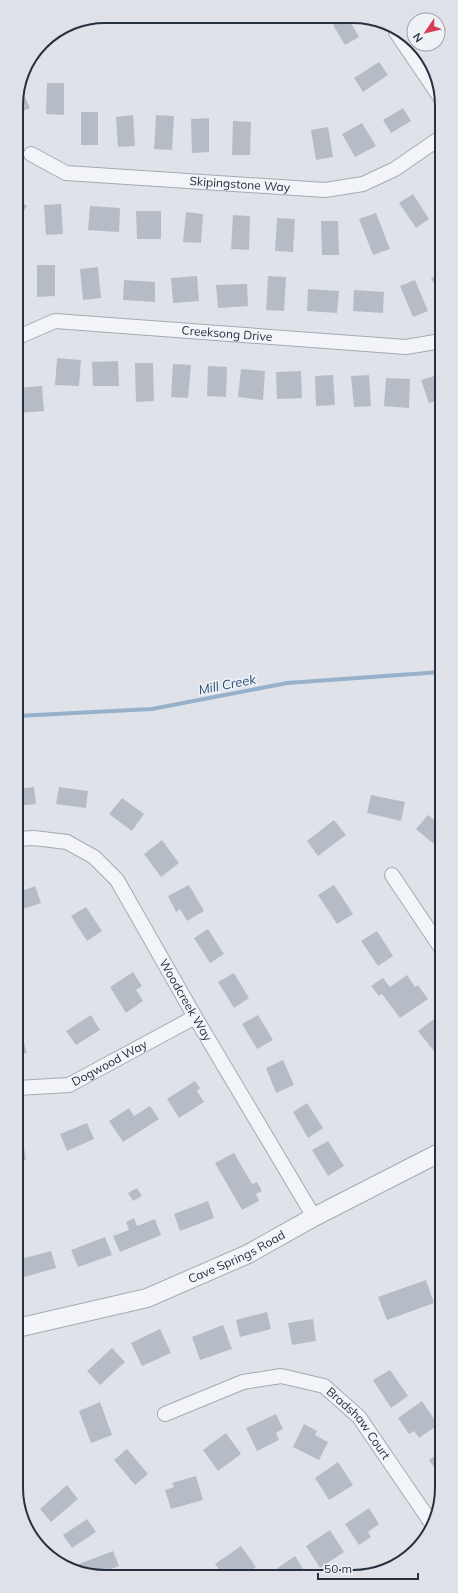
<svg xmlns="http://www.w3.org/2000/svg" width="458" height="1593" font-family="Mulish,sans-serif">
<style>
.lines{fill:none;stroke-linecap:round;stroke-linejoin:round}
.stream{stroke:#98b1cb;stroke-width:4}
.building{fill:#b6bcc6}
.minor-casing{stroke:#a4aab3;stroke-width:16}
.tertiary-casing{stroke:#a4aab3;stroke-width:20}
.minor{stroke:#f2f4f7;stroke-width:14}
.tertiary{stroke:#f2f4f7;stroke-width:18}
.labels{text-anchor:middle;stroke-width:3.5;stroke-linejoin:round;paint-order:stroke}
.street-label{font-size:12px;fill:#273041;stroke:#eef2f6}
.water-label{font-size:13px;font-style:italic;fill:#2f4f77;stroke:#eef2f6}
.rim{fill:none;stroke:#273041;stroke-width:2}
</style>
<rect width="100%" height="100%" fill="#dfe3e9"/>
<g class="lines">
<path class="stream" d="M17,716l135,-7 135,-26 154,-11"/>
</g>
<path class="building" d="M346,18h2l11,19 -14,8 -12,-20z
M379,62l9,13 -25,17 -9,-14z
M47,83h17v32l-18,-1z
M20,86l10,22 -14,6v-14z
M403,108l8,13 -20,12 -8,-13z
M81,112h17v33h-17z
M133,115l2,31 -17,1 -2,-30z
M156,115l18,1 -2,34 -18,-1z
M209,118v34l-17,1 -1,-34z
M233,121l18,1 -1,33h-18z
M362,123l14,23 -21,11 -13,-23z
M328,127l5,30 -17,3 -5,-30z
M440,176v12l-5,-8z
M413,194l16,25 -13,9 -17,-25z
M16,199l11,7 -11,17z
M61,204l2,30 -17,1 -2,-30z
M90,206l30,2 -1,24 -31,-2z
M136,211h25v28h-24z
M186,212l17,2 -2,29 -18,-1z
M376,213l14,36 -17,6 -14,-36z
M233,215l17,1 -1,34 -18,-1z
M277,218l18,1 -2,33 -18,-1z
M321,221h17l1,34h-17z
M37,265h18v31l-18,1z
M16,267h4l-1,28h-3z
M98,267l3,31 -18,2 -3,-31z
M441,272v21l-10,-14z
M197,276l2,25 -26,2 -2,-25z
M268,276l18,1 -2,34 -18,-1z
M124,280l31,2v20l-32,-2z
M415,280l13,31 -15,6 -13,-31z
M247,284l1,22 -30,2 -2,-23z
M308,289l31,2 -2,22 -30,-2z
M354,290l30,2 -1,21 -30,-2z
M57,358l24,2 -2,26 -24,-1z
M118,361l1,25h-26l-1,-24z
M135,363h18l1,38 -18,1z
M173,364l18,1 -3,33 -17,-1z
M208,366l19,1 -1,30 -19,-1z
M241,369l24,2 -2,29 -25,-3z
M301,371l1,27 -25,1 -1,-27z
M441,374v26l-12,3 -8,-23z
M333,375l2,30 -19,1 -1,-30z
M369,375l2,31 -17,1 -3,-31z
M386,378l24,1 -1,29 -25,-2z
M42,386l2,25 -26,2 -2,-25z
M34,787l2,17 -19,2v-17z
M59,787l29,4 -2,17 -30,-4z
M371,795l34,7 -4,19 -34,-8z
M122,798l22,16 -12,17 -23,-17z
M428,815l13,11v24l-25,-21z
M334,820l12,15 -28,21 -11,-15z
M162,840l17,23 -18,14 -17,-23z
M189,885l15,26 -17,10 -7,-12 -4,3 -8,-16z
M334,885l19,29 -16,10 -19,-29z
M35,886l6,17 -24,8v-18z
M86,907l16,24 -15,10 -16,-25z
M208,929l16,25 -14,9 -16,-25z
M377,931l16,25 -15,10 -17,-25z
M133,972l9,14 -6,4 7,11 -17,12 -16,-26z
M234,973l15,25 -15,10 -16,-26z
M407,975l8,12 3,-2 10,14 -28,19 -18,-24 -3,2 -8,-10 12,-8 7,9z
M91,1015l9,15 -24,15 -10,-14z
M258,1015l15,25 -16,9 -15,-25z
M435,1018l6,8v25l-4,4 -19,-24z
M17,1022h1l9,31 -10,2z
M283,1060l11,25 -18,8 -10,-25z
M195,1081l5,7 -3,3 7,11 -25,16 -12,-19z
M307,1103l16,25 -15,10 -15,-26z
M150,1106l9,13 -36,23 -14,-21 20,-13 5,8z
M87,1123l7,16 -27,12 -7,-17z
M23,1141l3,19 -9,2v-20z
M328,1141l16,25 -16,10 -16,-26z
M234,1153l18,31 5,-2 5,9 -6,3 3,7 -17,9 -27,-47z
M137,1188l5,8 -9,5 -5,-8z
M208,1201l6,17 -34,13 -6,-17z
M134,1218l3,8 18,-7 6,16 -41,17 -7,-16 16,-6 -3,-8z
M105,1237l7,18 -34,12 -7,-17z
M51,1251l5,17 -35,10 -4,-18z
M426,1280l8,23 -47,17 -9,-23z
M267,1312l4,17 -31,8 -4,-17z
M313,1319l3,22 -24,4 -4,-22z
M223,1325l9,24 -32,11 -8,-23z
M160,1329l11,24 -29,13 -11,-23z
M112,1348l13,14 -25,23 -13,-14z
M390,1370l18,26 -17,12 -18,-28z
M422,1401l16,24 -19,13 -5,-7 -5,3 -11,-16z
M100,1402l12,33 -21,8 -12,-32z
M276,1414l7,15 -7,4 3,7 -22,11 -11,-23z
M304,1424l13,7 -2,4 13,7 -9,18 -26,-13z
M226,1433l15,21 -23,17 -15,-21z
M127,1449l21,25 -13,11 -21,-25z
M442,1451v28l-13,-19z
M338,1462l15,23 -24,15 -14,-22z
M196,1476l7,24 -32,9 -6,-19 9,-3 -2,-4z
M67,1485l11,14 -27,23 -11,-13z
M369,1508l10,16 -11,8 3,5 -12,8 -14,-21z
M87,1519l9,13 -24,16 -9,-13z
M330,1530l14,22 -24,16 -14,-22z
M241,1546l15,21 -12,8h-21l-8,-11z
M113,1551l6,15 -24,9h-7l-5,-2 -4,-9z
M295,1556l11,17 -4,2h-28l-2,-3z"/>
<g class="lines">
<defs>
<g id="minor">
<path d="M396,32l44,65"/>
<path id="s1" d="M31,154l35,19 259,17 38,-6 32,-15 45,-31"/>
<path id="s2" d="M16,338l39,-17 351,26 35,-6"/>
<path id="s3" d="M17,839l17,-1 33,4 27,15 23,23 78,137 119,200"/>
<path d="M392,875l49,73"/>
<path id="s4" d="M17,1088l52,-3 126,-68"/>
<path id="s5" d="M165,1414l78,-32 38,-6 43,10 35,31 71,104"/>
</g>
<g id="tertiary">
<path id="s6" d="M17,1328l130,-30 101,-44 66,-37 127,-65"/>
</g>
</defs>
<use href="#minor" class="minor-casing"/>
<use href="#tertiary" class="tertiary-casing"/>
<use href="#minor" class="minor"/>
<use href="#tertiary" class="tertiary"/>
</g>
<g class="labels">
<g class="street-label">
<text dy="4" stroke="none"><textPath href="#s1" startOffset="214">Skipingstone Way</textPath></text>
<text dy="4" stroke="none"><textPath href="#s2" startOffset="215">Creeksong Drive</textPath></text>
<text dy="4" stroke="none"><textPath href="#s3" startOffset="252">Woodcreek Way</textPath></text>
<text dy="4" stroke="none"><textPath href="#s4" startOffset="98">Dogwood Way</textPath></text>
<text dy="4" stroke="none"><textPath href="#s6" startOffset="232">Cave Springs Road</textPath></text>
<text dy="4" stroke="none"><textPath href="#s5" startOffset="218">Bradshaw Court</textPath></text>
</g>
<g class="water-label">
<text transform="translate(227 684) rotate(-11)" y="5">Mill Creek</text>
</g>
</g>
<path d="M0 0H458V1593H0ZM105 23H353A82 82 0 0 1 435 105V1488A82 82 0 0 1 353 1570H105A82 82 0 0 1 23 1488V105A82 82 0 0 1 105 23Z" fill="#dee2e8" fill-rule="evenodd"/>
<path class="rim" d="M105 23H353A82 82 0 0 1 435 105V1488A82 82 0 0 1 353 1570H105A82 82 0 0 1 23 1488V105A82 82 0 0 1 105 23Z"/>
<g transform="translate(426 32) rotate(235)"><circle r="19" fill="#eef2f6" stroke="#9ea4ae"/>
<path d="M0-3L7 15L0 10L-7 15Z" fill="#d53d54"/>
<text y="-6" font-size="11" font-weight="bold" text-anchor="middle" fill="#273041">N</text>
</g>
<path d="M318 1573v6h100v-6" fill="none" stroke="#273041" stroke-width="2"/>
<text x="324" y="1573" font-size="12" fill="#273041" stroke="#eef2f6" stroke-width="3" paint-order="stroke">50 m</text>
</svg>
